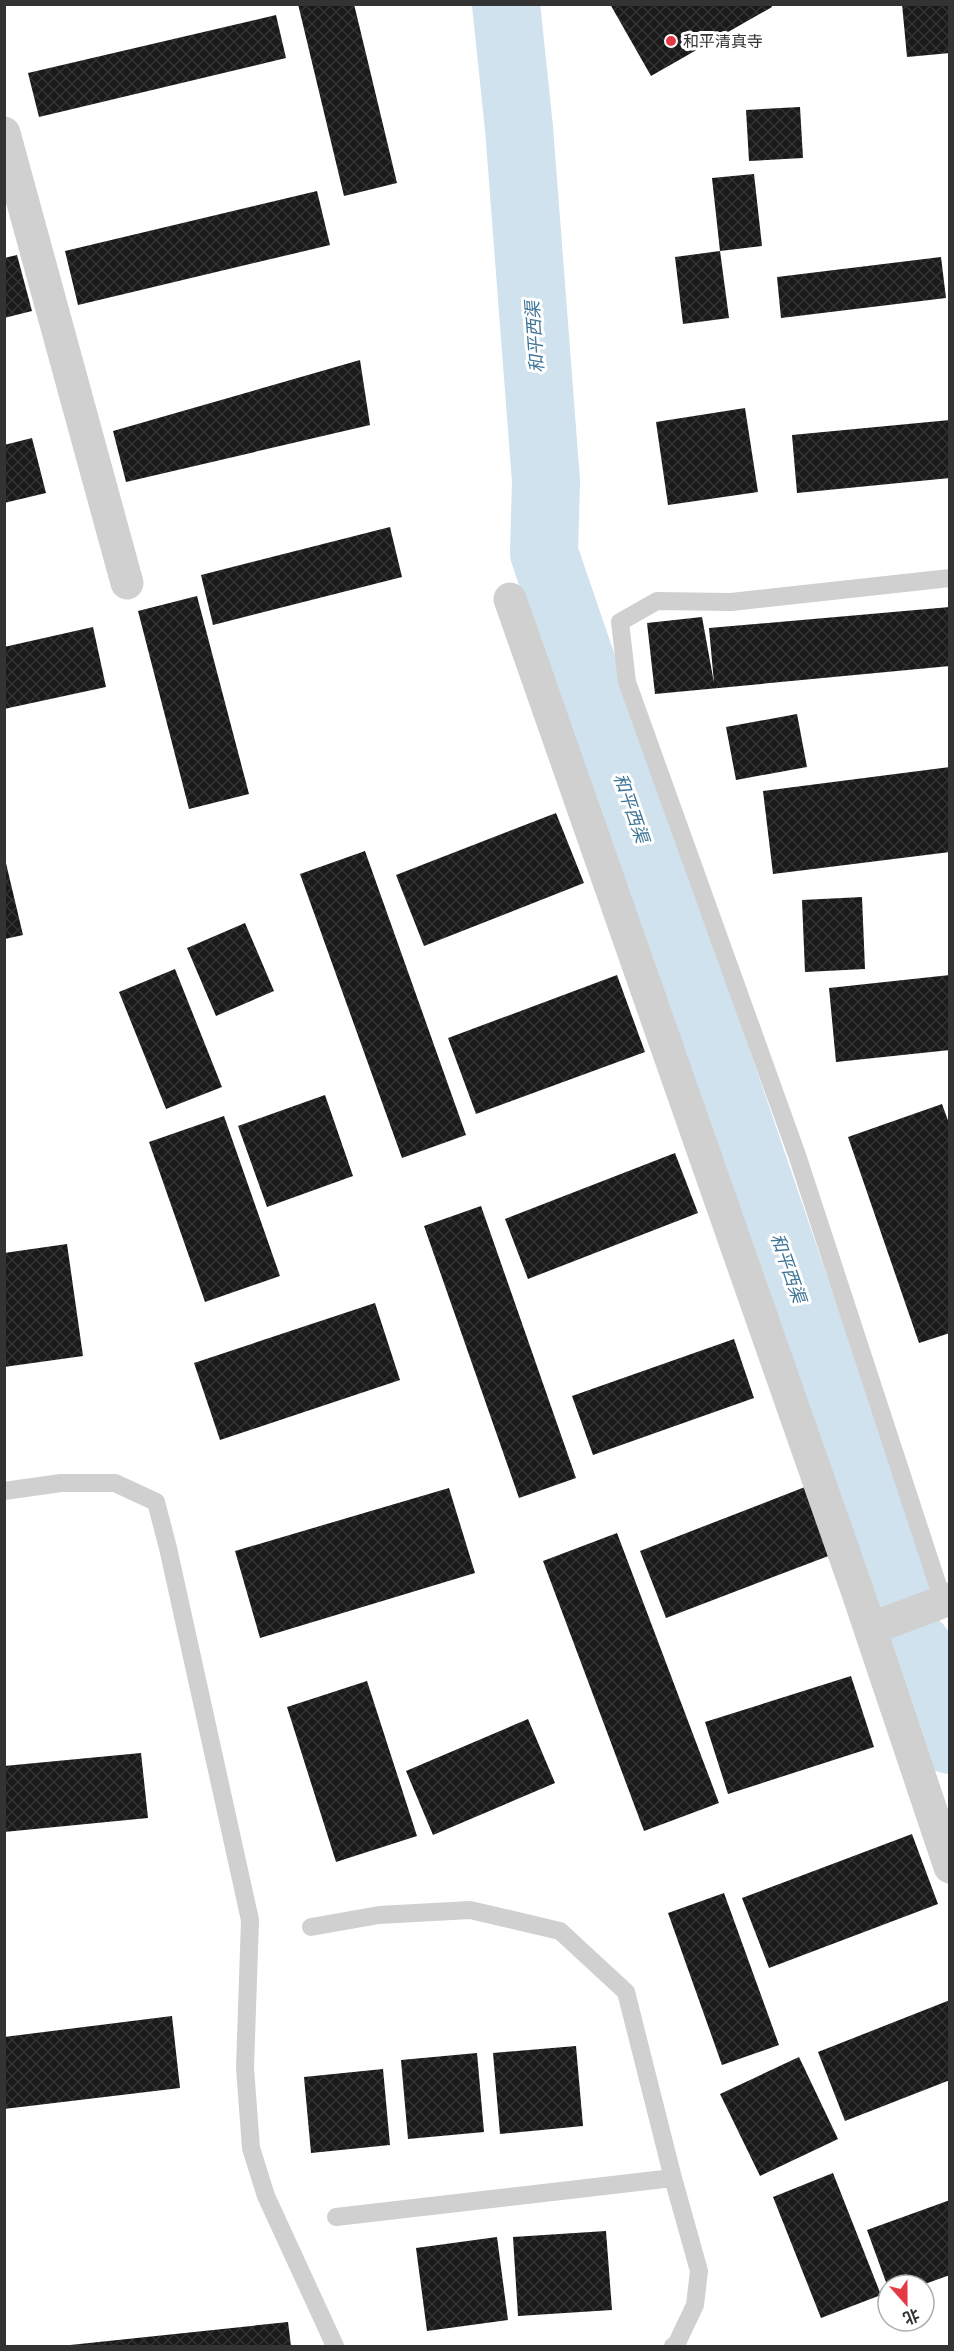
<svg xmlns="http://www.w3.org/2000/svg" width="954" height="2351" font-family="'Noto Sans','Noto Sans SC',sans-serif">
<style>
.lines{fill:none;stroke-linecap:round;stroke-linejoin:round}
.river{stroke:#cfe2ee;stroke-width:68}
.building{fill:url(#building-cross-hatch)}
.service{stroke:#d0d0d0;stroke-width:18}
.minor{stroke:#d0d0d0;stroke-width:33}
.poi-dot{fill:#e63946;stroke:#fff;stroke-width:2}
.labels{text-anchor:middle;stroke-width:6;stroke-linejoin:round;paint-order:stroke}
.poi-label{font-size:16px;fill:#333;stroke:#fff;text-anchor:start}
.water-label{font-size:18px;font-style:italic;fill:#3f7597;stroke:#fff}
</style>
<defs>
<pattern id="building-cross-hatch" width="8" height="8" patternUnits="userSpaceOnUse" patternTransform="scale(1.5)"><rect width="8" height="8" fill="#1a1a1a"/><path d="M0 0l8 8M0 8l8-8" fill="none" stroke="#333"/></pattern>
</defs>
<rect width="100%" height="100%" fill="#fff"/>
<g class="lines">
<path class="river" d="M506,4l13,124 27,353 -2,72 352,1030
M918,1647l32,93"/>
</g>
<path class="building" d="M298,4h56l43,179 -53,13z
M610,4h161l1,3 -121,69z
M902,4h48v49l-43,4z
M276,15l10,43 -247,59 -11,-44z
M800,107l3,51 -54,3 -3,-51z
M754,174l8,72 -42,5 -8,-73z
M317,191l13,54 -252,60 -13,-54z
M720,251l9,67 -46,6 -8,-67z
M17,255l15,56 -28,7v-60z
M941,257l5,41 -165,20 -4,-41z
M360,360l10,65 -244,57 -13,-51z
M745,408l13,84 -90,13 -12,-83z
M950,420v58l-153,15 -5,-58z
M32,438l14,55 -42,10v-58z
M390,527l12,50 -189,48 -12,-50z
M197,596l52,198 -60,15 -51,-198z
M950,607v59l-295,28 -8,-71 55,-6 12,66 -5,-55z
M93,627l13,60 -102,22v-62z
M797,714l10,53 -71,13 -10,-53z
M950,767v85l-177,22 -10,-83z
M556,813l28,70 -160,63 -28,-71z
M365,851l101,284 -64,23 -102,-284z
M5,859l18,76 -18,4z
M862,897l3,72 -60,3 -3,-72z
M245,923l29,68 -58,25 -29,-68z
M175,969l47,118 -56,22 -47,-117z
M617,975l28,77 -169,62 -28,-76z
M950,975v75l-114,12 -7,-74z
M325,1095l28,81 -86,31 -29,-81z
M942,1104l8,22v207l-31,10 -71,-206z
M224,1116l56,160 -75,26 -56,-160z
M675,1153l23,60 -170,66 -23,-60z
M481,1206l95,272 -57,20 -95,-272z
M67,1244l16,112 -79,11v-114z
M375,1303l25,77 -180,60 -26,-77z
M734,1339l20,59 -161,57 -21,-59z
M805,1487l26,68 -165,63 -26,-67z
M449,1488l26,85 -215,65 -25,-87z
M617,1533l102,270 -75,28 -101,-270z
M851,1676l23,71 -146,47 -23,-72z
M367,1681l50,155 -81,26 -49,-155z
M528,1719l27,64 -122,52 -27,-64z
M141,1753l7,65 -144,14v-66z
M912,1834l26,70 -169,64 -27,-70z
M724,1893l55,152 -57,20 -54,-152z
M950,2000v80l-105,41 -27,-69z
M172,2016l8,72 -176,21v-72z
M576,2046l7,80 -83,8 -7,-81z
M477,2053l7,79 -76,7 -7,-79z
M799,2057l39,82 -78,37 -40,-82z
M383,2069l7,76 -79,8 -7,-76z
M833,2173l48,122 -60,23 -48,-121z
M950,2200v75l-28,10h-35l-20,-55z
M606,2231l6,79 -94,6 -5,-79z
M497,2237l11,83 -81,11 -11,-83z
M288,2322l3,24h-220l-1,-1z"/>
<g class="lines">
<path class="service" d="M4,1491l57,-8h54l41,19 12,46 82,372 -5,148 6,80 15,48 69,150
M943,1601l-146,-446 -170,-473 -7,-60 37,-21 74,1 219,-24
M311,1927l68,-12 91,-5 90,21 66,61 47,186 26,93 -4,34 -19,40 -3,1
M336,2217l337,-39"/>
<path class="minor" d="M4,133l123,450
M510,599l347,991 93,277
M870,1629l80,-30"/>
</g>
<circle class="poi-dot" cx="671" cy="41" r="6"/>
<g class="labels">
<g class="poi-label">
<text x="683" y="47">和平清真寺</text>
</g>
<g class="water-label">
<text transform="translate(535 337) rotate(-94)" y="6">和平西渠</text>
<text transform="translate(631 808) rotate(71)" y="6">和平西渠</text>
<text transform="translate(788 1268) rotate(71)" y="6">和平西渠</text>
</g>
</g>
<rect width="954" height="2351" fill="none" stroke="#333333" stroke-width="12"/>
<g transform="translate(906 2303) rotate(159)"><circle r="28" fill="#ffffff" stroke="#adadad" stroke-width="1.5"/>
<path d="M0-4.5L10 22L0 15L-10 22Z" fill="#e63946"/>
<text y="-9" font-size="16" font-weight="bold" text-anchor="middle" fill="#333333">北</text>
</g>
</svg>
